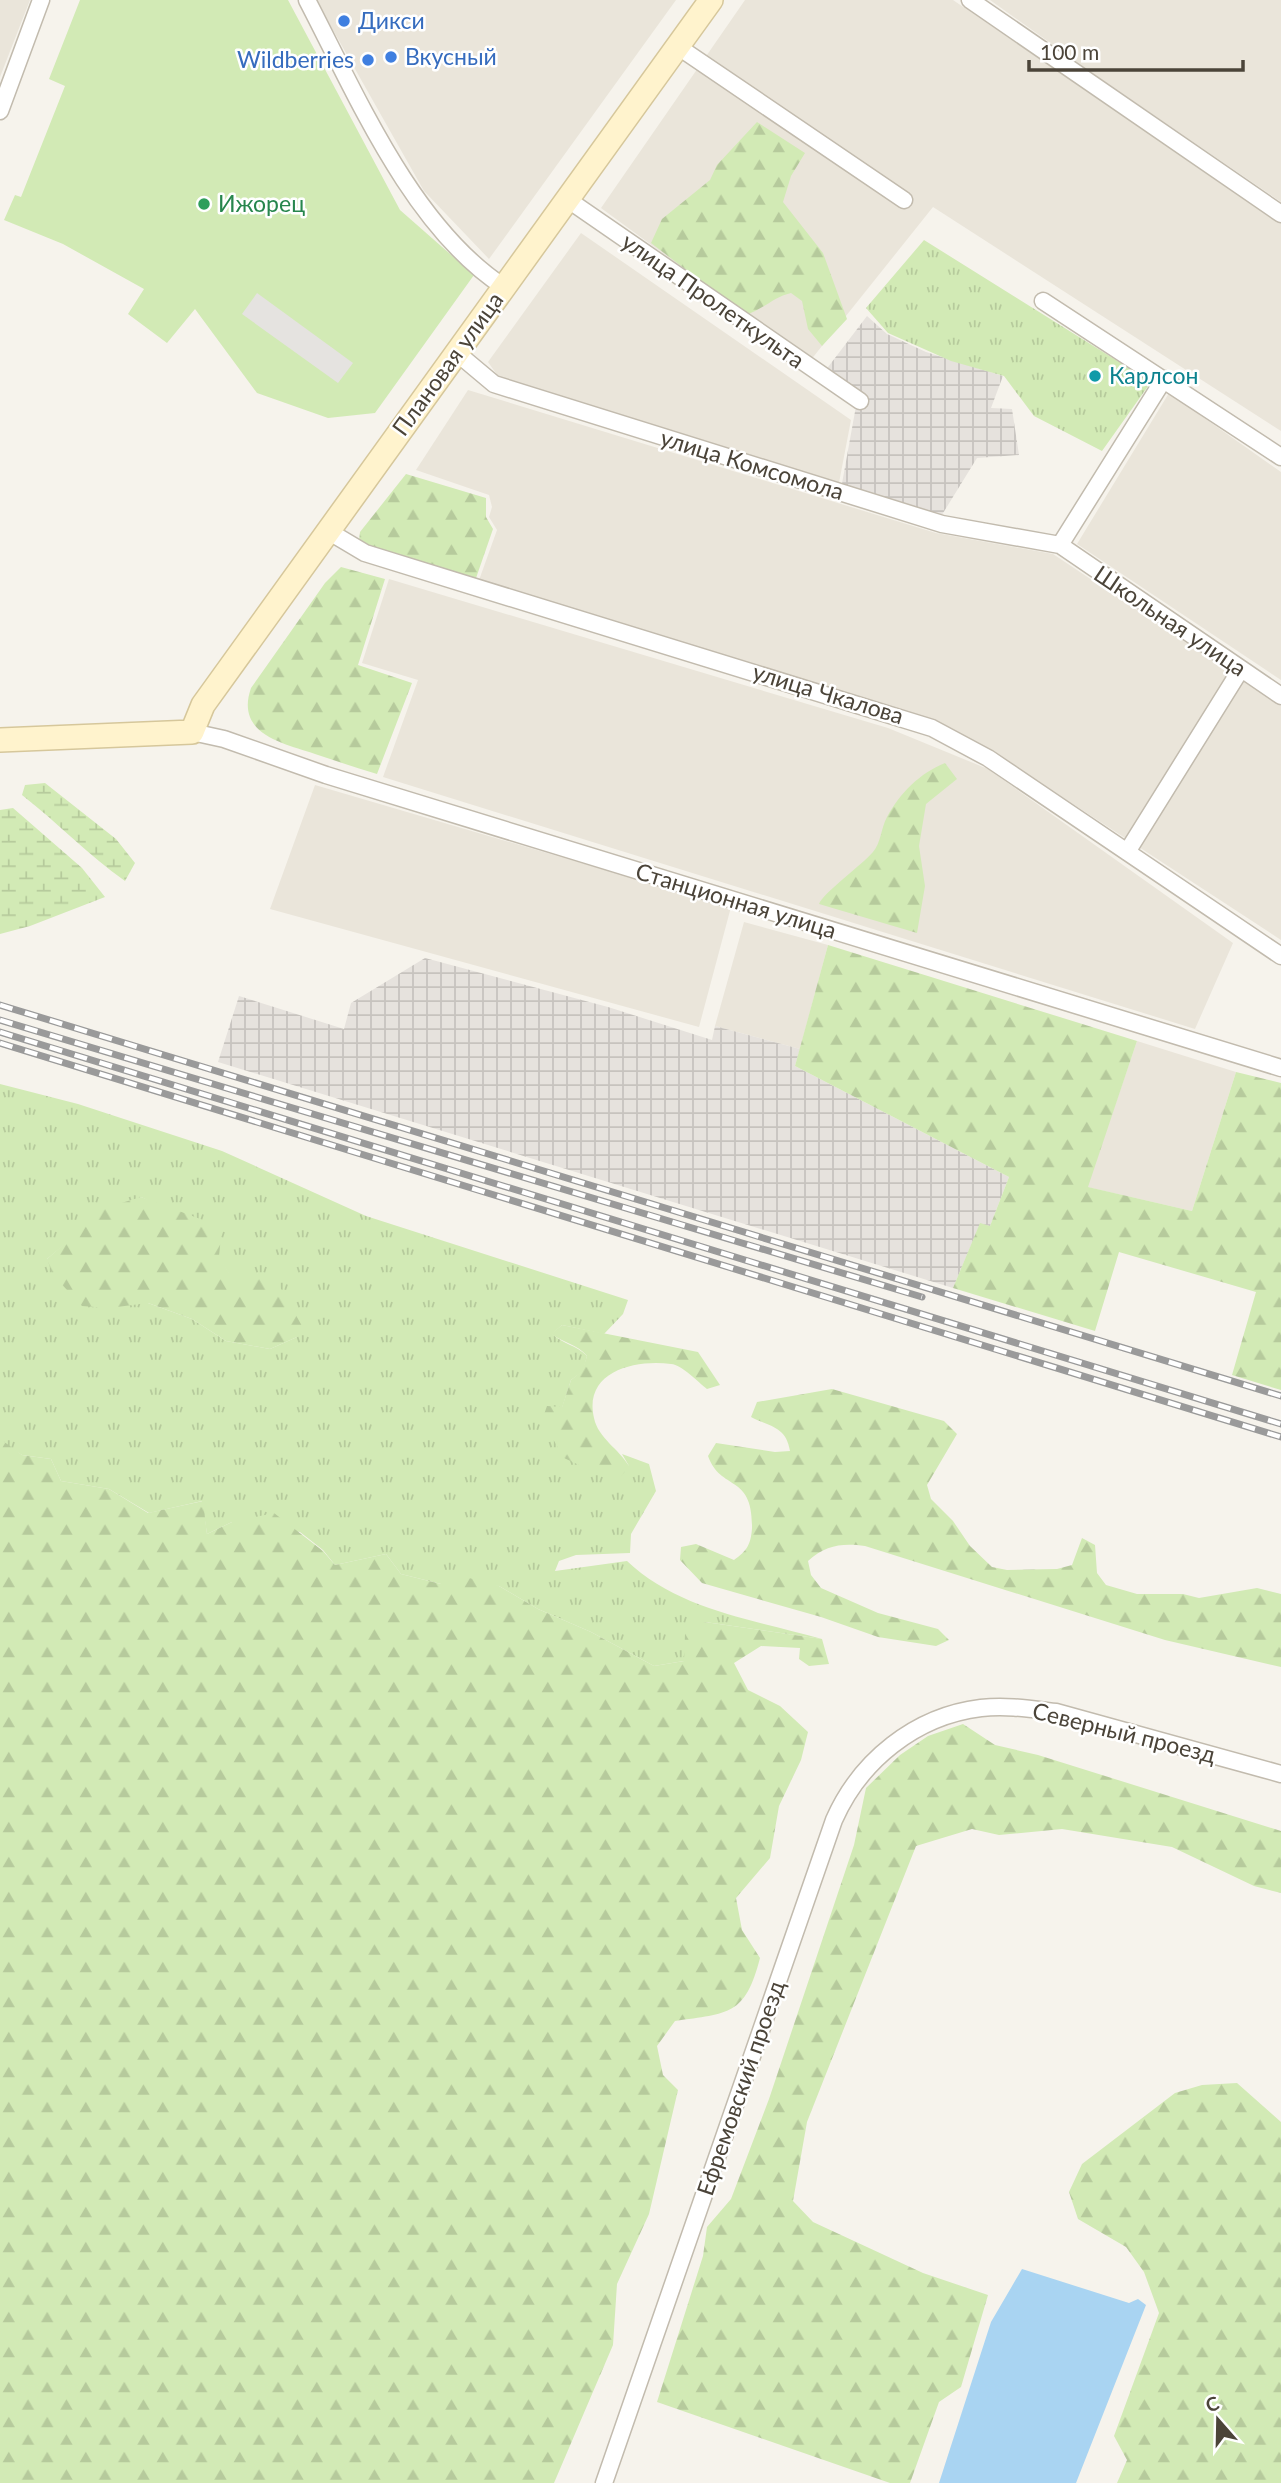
<svg xmlns="http://www.w3.org/2000/svg" width="1281" height="2483" font-family="Lato,sans-serif">
<style>
.residential{fill:#eae5da}
.industrial{fill:url(#industrial-grid)}
.grass{fill:url(#grass-tufts);fill-rule:evenodd}
.forest{fill:url(#forest-firs)}
.wetland{fill:url(#wetland-marsh)}
.pitch{fill:#d2eab5}
.parking{fill:#e5e3e0}
.water{fill:#a9d4f2}
.lines{fill:none;stroke-linecap:round;stroke-linejoin:round}
.street-casing{stroke:#c2bbae;stroke-width:19}
.secondary-casing{stroke:#d6c79b;stroke-width:26}
.street{stroke:#fff;stroke-width:16}
.secondary{stroke:#fff3cd;stroke-width:23}
.rail-casing{stroke:#9a9a9a;stroke-width:7}
.rail{stroke:#fff;stroke-width:4.5;stroke-dasharray:13;stroke-linecap:butt}
.shop-dot{fill:#3f7fe0;stroke:#fff;stroke-width:2.5}
.leisure-dot{fill:#2e9e5b;stroke:#fff;stroke-width:2.5}
.culture-dot{fill:#0f9aa8;stroke:#fff;stroke-width:2.5}
.labels{text-anchor:middle;stroke-width:5;stroke-linejoin:round;paint-order:stroke}
.shop-label{font-size:23px;fill:#366cbe;stroke:#fff;text-anchor:start}
.leisure-label{font-size:23px;fill:#27864d;stroke:#fff;text-anchor:start}
.street-label{font-size:23px;fill:#4b4439;stroke:#fff}
.culture-label{font-size:23px;fill:#0d838f;stroke:#fff;text-anchor:start}
</style>
<defs>
<pattern id="industrial-grid" width="8" height="8" patternUnits="userSpaceOnUse" patternTransform="scale(1.75)"><rect width="8" height="8" fill="#e6e2dd"/><path d="M0 4h8M4 0v8" fill="none" stroke="#c7c3be"/></pattern>
<pattern id="grass-tufts" width="24" height="20" patternUnits="userSpaceOnUse" patternTransform="scale(1.75)"><rect width="24" height="20" fill="#d2eab5"/><path d="M3 7l-1-3M5 7V3M7 7l1-3M15 17l-1-3M17 17v-4M19 17l1-3" fill="none" stroke="#b6ca9c"/></pattern>
<pattern id="forest-firs" width="22" height="20" patternUnits="userSpaceOnUse" patternTransform="scale(1.75)"><rect width="22" height="20" fill="#d2eab5"/><path d="M5 1l3.5 6h-7zM16 11l3.5 6h-7z" fill="#b6ca9c"/></pattern>
<pattern id="wetland-marsh" width="20" height="14" patternUnits="userSpaceOnUse" patternTransform="scale(1.75)"><rect width="20" height="14" fill="#d2eab5"/><path d="M1 5h8M5 5V1M11 12h8M15 12V8" fill="none" stroke="#b6ca9c"/></pattern>
</defs>
<rect width="100%" height="100%" fill="#f6f3ec"/>
<path class="residential" d="M0,0h30l-30,77z
M316,0h360l-187,259 -65,-68z
M745,0h208l328,223v208l-348,-224 -123,154 -209,-153z
M990,0h291v202l-180,-123z
M581,233l270,187 -13,68 -338,-109 -12,-17z
M468,390l468,143 117,21 228,152v234l-283,-185 -520,-172 19,-53 -8,-13 3,-10 -3,-12 -73,-25z
M1169,393l112,79v208l-204,-136z
M389,579l499,149 100,41 245,174 -38,86 -812,-252 35,-97 -56,-17z
M315,785l416,122 -32,120 -429,-118z
M744,922l84,23 -28,104 -85,-23z
M1137,1041l99,31 -44,139 -105,-24z"/>
<path class="industrial" d="M867,316l20,18 39,18 77,24 -12,32 21,1 7,46 -42,3 -37,60 -99,-29 15,-83 -34,-31z
M425,958l183,49 104,33 3,-14 85,23 -5,17 214,111 -19,49 -10,-2 -27,64 -735,-226 21,-66 105,33 7,-26z"/>
<path class="grass" d="M924,240l227,142 -49,69 -68,-35 -30,-40 -53,-15 -63,-28 -22,-25z
M0,1084l78,20 144,47 144,65 262,84 -5,14 -19,20 -42,-9 -10,9c11,10 24,11 35,22l-4,15 -12,9 -9,28 67,58 -7,-12 27,10 7,27 -25,43 -1,19 -54,2 -17,6 -4,10 72,-10c51,49 129,59 195,78l-117,-17 -21,39 -30,5 -63,-34 -53,-23 -39,-23 -58,-2 -40,-10 -15,-20 -51,11 -12,-15 -23,-18 -68,-10 -25,12 -5,-33 -53,12 -40,-24 -48,-8 -10,-22 -29,-4 -22,-13zM141,1197c35,15 69,43 88,77l28,-1 40,64 -27,12 -44,-8 -34,-22 -44,-16 -101,-44 30,-25z"/>
<path class="forest" d="M757,122l48,31 -14,23 -8,26 40,51 24,66 -25,27 -14,-17 -6,-28 -11,-8c-18,4 -28,17 -46,22l-94,-72 11,-24 48,-39 7,-15z
M406,474l80,24v19l7,12 -18,52 -108,-33 -8,-7 1,-9z
M341,567l44,12 -27,86 54,18 -35,91c-20,-6 -41,-13 -62,-20 -33,-11 -80,-20 -64,-66l74,-105z
M945,763l12,16 -31,25 -7,42 6,40 -8,47 -98,-29c4,-11 43,-39 54,-52 8,-9 8,-24 14,-35 13,-24 33,-44 58,-54z
M828,945l309,96 -49,146 104,24 44,-139 45,11v307l-49,-15 24,-83 -137,-40 -24,79 -142,-43 27,-65 10,3 19,-49 -214,-111z
M141,1197l81,30 -3,29 10,17h28l19,7 26,46 -5,11 -27,12 -44,-8 -34,-22 -44,-16 -39,5 -27,-2 -29,-31 -6,-16 58,-51z
M562,1325l136,27 22,33 -13,4c-9,-7 -25,-24 -36,-25 -35,-5 -88,7 -77,54 4,20 25,31 35,48l-9,12 -15,-1 -41,-19 -22,-38 5,-14 15,1 9,-27 11,-9 5,-15c-10,-12 -23,-13 -36,-22z
M832,1389l112,32 13,13 -30,51 4,14 22,22 17,25 22,21 15,3 50,-1 15,-4 10,-27 13,7 2,28 9,12 31,9h46l16,4 58,-10 24,6v73l-116,-27 -300,-94c-23,-3 -39,-1 -57,15l3,14 10,13 57,25 60,16 11,11 -13,6 -58,-9 -57,-20 -119,-34 -22,-23 1,-13 15,-3 38,16c13,-9 17,-16 18,-32 1,-55 -31,-36 -44,-72l8,-13 59,9 15,-1c-4,-25 -20,-24 -39,-34l6,-15z
M3,1441l19,14 29,4 10,22 48,8 39,24 55,-12 4,33 25,-12 42,-9 49,38 12,14 51,-11 15,20 40,10 17,-9 41,11 39,23 53,23 63,34 30,-5 1,-27 20,-12 117,17 7,25 -20,2 -10,-7 1,-11 -39,-2 -27,17 14,27 32,16 28,26 -7,28 -22,46 -9,52 -34,40 6,32 18,28c-15,58 -31,55 -85,63l-18,25 6,29 15,15 -29,124 -32,70 -4,61 -59,138h-554v-1041z
M963,1724l32,21 43,10 243,76v62l-27,-7 -82,-39 -110,-18 -63,6 -27,-6 -56,17 -109,276 -14,79 20,21 110,51 65,22 -27,92 -22,15 -29,81h-20l-233,-81 46,-146 4,-29 24,-28 38,-100 85,-254 12,-57 34,-33 28,-19z
M1237,2083l44,39v361h-164l10,-23 -13,-24 45,-123 -15,-41 -18,-25 -48,-28 -9,-27 13,-28 93,-71 27,-8z"/>
<path class="wetland" d="M45,783l71,56 19,24 -10,18c-37,-26 -67,-58 -103,-86l3,-10z
M13,808l69,60 23,29 -75,29 -30,8v-124z"/>
<path class="pitch" d="M80,0h208l112,210 74,65 -99,138 -47,5 -71,-25 -62,-84 -28,34 -39,-29 16,-25 -81,-45 -59,-24 11,-25 6,2 44,-111 -16,-7z"/>
<path class="parking" d="M257,293l96,70 -15,20 -96,-69z"/>
<path class="water" d="M1022,2269l107,34 9,-4 8,6 -70,178h-137l52,-161z"/>
<g class="lines">
<defs>
<path id="street" d="M307,0c50,96 105,227 197,287
M970,0l311,214
M677,46l227,154
M0,111l41,-111
M567,199l293,202
M1043,301l238,156
M457,353l37,31 448,140 118,21 221,151
M328,531l37,22 567,175 56,30 293,198
M1060,545l104,-166
M192,732l32,7 102,36 955,293
M1127,852l114,-183
M604,2483l230,-663c26,-59 81,-104 147,-112 25,-3 50,1 75,4l225,62"/>
<path id="secondary" d="M0,740l192,-8 11,-27 508,-705"/>
</defs>
<use href="#street" class="street-casing"/>
<use href="#secondary" class="secondary-casing"/>
<use href="#street" class="street"/>
<use href="#secondary" class="secondary"/>
<defs>
<path id="rail" d="M0,1005l1281,391
M0,1020l922,277
M0,1032l1281,392
M0,1043l1281,394"/>
</defs>
<use href="#rail" class="rail-casing"/>
<use href="#rail" class="rail"/>
</g>
<g class="shop-dot">
<circle cx="344" cy="21" r="7"/>
<circle cx="391" cy="57" r="7"/>
<circle cx="368" cy="60" r="7"/>
</g>
<circle class="leisure-dot" cx="204" cy="204" r="7"/>
<circle class="culture-dot" cx="1095" cy="376" r="7"/>
<g class="labels">
<g class="shop-label">
<text x="358" y="29">Дикси</text>
<text x="405" y="65">Вкусный</text>
<text x="354" y="68" text-anchor="end">Wildberries</text>
</g>
<g class="leisure-label">
<text x="218" y="212">Ижорец</text>
</g>
<g class="street-label">
<text transform="translate(713 301) rotate(35)" y="8">улица Пролеткульта</text>
<text transform="translate(448 364) rotate(-54)" y="8">Плановая улица</text>
<text transform="translate(752 465) rotate(17)" y="8">улица Комсомола</text>
<text transform="translate(1170 621) rotate(34)" y="8">Школьная улица</text>
<text transform="translate(828 694) rotate(17)" y="8">улица Чкалова</text>
<text transform="translate(736 901) rotate(17)" y="8">Станционная улица</text>
<text transform="translate(1124 1733) rotate(14)" y="8">Северный проезд</text>
<text transform="translate(741 2088) rotate(-71)" y="8">Ефремовский проезд</text>
</g>
<g class="culture-label">
<text x="1109" y="384">Карлсон</text>
</g>
</g>
<g transform="translate(1218 2420) rotate(340)" stroke="#ffffff" stroke-width="5" paint-order="stroke">
<path d="M0-5L12 26L0 18L-12 26Z" fill="#4b4439"/>
<text y="-10" font-size="19" font-weight="bold" text-anchor="middle" fill="#4b4439">С</text>
</g>
<path d="M1029 60v10h214v-10" fill="none" stroke="#4b4439" stroke-width="3.5"/>
<text x="1040" y="60" font-size="21" fill="#4b4439" stroke="#ffffff" stroke-width="5" paint-order="stroke">100 m</text>
</svg>
